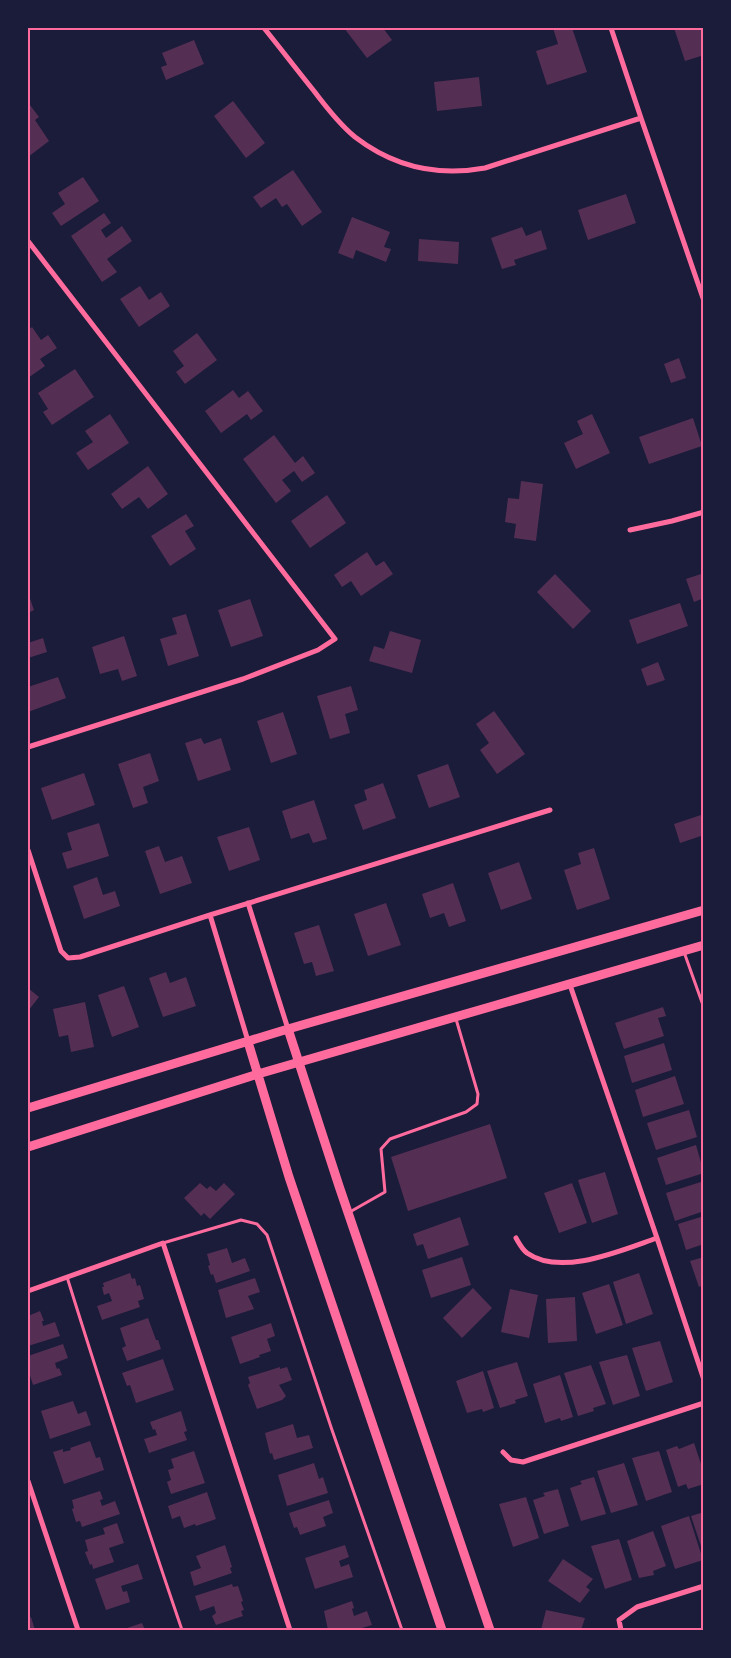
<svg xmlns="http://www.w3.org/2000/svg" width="731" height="1658" font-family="'Fira Sans',sans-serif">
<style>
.building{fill:#542f53}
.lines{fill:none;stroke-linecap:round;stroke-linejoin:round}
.service{stroke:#ff6b9d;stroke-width:3}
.minor{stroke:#ff6b9d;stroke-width:5}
.secondary{stroke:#ff6b9d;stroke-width:9}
.neatline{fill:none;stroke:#ff6b9d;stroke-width:2}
</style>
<rect width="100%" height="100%" fill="#1b1b3a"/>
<path class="building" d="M344,28h39l9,12 -25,18z
M553,28h19l15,44 -40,13 -11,-34 22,-7z
M674,28h29l1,27 -19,6z
M194,40l10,24 -38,16 -5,-13 6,-2 -5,-12z
M479,77l3,29 -45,5 -3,-29z
M233,101l32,42 -19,15 -32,-42z
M30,105l9,12 -4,3 14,21 -21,16v-50z
M293,170l29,42 -20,14 -15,-22 -5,3 -6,-9 -15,10 -8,-11z
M83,177l16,24 -38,25 -9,-13 13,-9 -7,-11z
M626,194l10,29 -48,17 -10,-30z
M104,213l7,10 -10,7 5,8 16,-12 10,15 -25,18 10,13 -15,10 -31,-46z
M352,217l38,15 -6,15 7,2 -5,13 -30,-12 -3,9 -15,-6z
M522,227l4,9 15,-6 6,19 -33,11 2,5 -14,4 -11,-31z
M419,239l40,3 -1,22 -40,-3z
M140,286l9,14 12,-8 9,14 -31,21 -19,-28z
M32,327l9,13 7,-5 9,13 -17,11 5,7 -17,12v-48z
M197,333l20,27 -32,24 -9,-12 8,-6 -11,-15z
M679,358l7,20 -15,5 -7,-19z
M75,369l19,28 -42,28 -9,-13 5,-3 -10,-16z
M233,390l6,8 9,-7 15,20 -12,9 -4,-6 -26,19 -16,-22z
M110,414l19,29 -41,27 -12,-17 17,-11 -8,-11z
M592,414l18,39 -34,16 -12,-26 19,-9 -6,-13z
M693,418l9,28 -53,18 -10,-27z
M274,435l21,28 8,-7 12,17 -13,9 -8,-11 -12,9 9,11 -15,12 -33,-44z
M148,466l20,28 -20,15 -9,-12 -17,12 -11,-15z
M521,481l22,3 -7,57 -22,-3 2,-14 -11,-2 3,-24 11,1z
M327,495l19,28 -36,25 -19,-27z
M186,514l8,12 -9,5 11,18 -26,17 -19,-30z
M367,552l9,14 8,-5 9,13 -32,22 -10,-15 -9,6 -8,-12z
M704,573v25l-10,4 -8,-23z
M555,574l36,37 -18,18 -36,-37z
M28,593l6,17 -6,3z
M250,599l13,37 -32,11 -13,-37z
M680,603l8,23 -51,18 -8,-24z
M186,614l13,42 -31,10 -8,-27 17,-5 -5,-16z
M390,631l31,9 -9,33 -43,-12 5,-15 10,3z
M124,636l13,40 -15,5 -4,-12 -18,5 -8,-27z
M43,638l4,14 -19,6v-15z
M658,662l7,18 -18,6 -6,-17z
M58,677l8,21 -38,14v-25z
M351,686l7,24 -13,4 5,19 -20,6 -13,-43z
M494,711l31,43 -28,20 -17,-24 9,-7 -13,-19z
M283,712l14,42 -26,9 -14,-42z
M201,738l3,6 17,-6 10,32 -33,11 -13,-38z
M150,753l9,28 -16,6 5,16 -15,5 -15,-44z
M448,764l12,33 -31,11 -12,-33z
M84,773l11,32 -43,15 -11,-32z
M383,783l13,35 -33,12 -9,-25 13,-5 -3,-10z
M314,800l13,39 -14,4 -4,-10 -18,6 -9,-28z
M704,814v21l-24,8 -6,-19z
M99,823l10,33 -42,13 -5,-16 10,-3 -5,-17z
M249,827l11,33 -31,11 -12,-34z
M159,846l6,16 17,-6 10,27 -32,11 -15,-43z
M594,848l16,51 -33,11 -13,-40 17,-6 -3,-11z
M519,862l13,37 -31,11 -13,-37z
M97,877l6,18 12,-4 5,15 -36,13 -11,-33z
M453,883l13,38 -17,6 -5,-14 -14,5 -8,-24z
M386,903l15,42 -33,11 -14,-42z
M319,925l15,46 -18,5 -4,-14 -8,2 -10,-31z
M166,972l4,11 16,-6 10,29 -33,11 -14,-39z
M124,986l15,41 -27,10 -14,-42z
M28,988l11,9 -11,14z
M85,1002l9,45 -23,5 -3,-17 -9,2 -6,-28z
M663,1007l3,9 -8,2 6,18 -40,13 -9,-26z
M664,1043l8,27 -40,13 -8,-27z
M675,1076l9,28 -41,13 -8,-27z
M689,1110l8,27 -41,13 -9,-27z
M490,1124l17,54 -99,33 -17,-54z
M696,1145l8,28 -38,12 -9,-27z
M605,1172l13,42 -26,9 -14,-43z
M704,1181v30l-29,10 -9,-28z
M200,1183l7,6 3,-3 6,5 8,-8 11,11 -25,25 -6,-6 -3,3 -17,-18z
M572,1183l15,40 -28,10 -15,-40z
M704,1216v28l-18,6 -8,-26z
M460,1217l9,28 -41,14 -5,-15 -6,2 -4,-12z
M227,1248l5,15 13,-5 5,13 -34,12 -3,-9 -2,1 -3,-9 2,-1 -3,-11z
M462,1257l9,28 -40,13 -9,-28z
M704,1257v28l-5,2 -9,-26z
M130,1273l2,6 3,-1 2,8 3,-1 4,14 -6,2 2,6 -38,13 -5,-14 15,-5 -3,-8 -5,2 -2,-8h2l-1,-4z
M639,1273l14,41 -27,10 -13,-42z
M255,1278l5,14 -12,4 6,13 -28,9 -8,-28z
M609,1284l14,41 -27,9 -14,-41z
M473,1288l19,20 -30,30 -19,-20z
M510,1289l28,6 -9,43 -28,-6z
M575,1297l2,44 -29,2 -2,-44z
M40,1311l4,10h-2l1,5 12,-4 5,14 -32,10v-30z
M148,1318l8,22h2l3,9 -34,12 -5,-13 4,-2 -6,-18z
M271,1323l4,13 -8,3 4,12 -12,4 1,2 -20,7 -9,-27z
M660,1341l13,41 -27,9 -14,-43z
M63,1344l5,14 -13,5 2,6 2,-1 3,7 -29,10 -5,-16v-13z
M627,1355l13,41 -27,9 -14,-43z
M163,1359l11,31 -38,13 -6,-18 -3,1 -5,-13z
M517,1362l11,34 -13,4 1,3 -16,5 -13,-37z
M591,1365l15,39 -13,4 1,3 -16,5 -14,-43z
M280,1367v2l7,-2 5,13 -13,5 7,11 -4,4 -25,9 -9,-24 2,-2 -2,-6z
M483,1371l11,37 -11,4 -1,-3 -15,4 -11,-32z
M560,1375l13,42 -12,4 -1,-3 -15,5 -12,-39z
M73,1401l5,13 8,-3 5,14 -41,14 -9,-28z
M181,1411l6,20 -3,1 3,8 -38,13 -5,-14 13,-4 -2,-6 -2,1 -3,-8z
M293,1424l4,14 12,-3 4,13 -39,12 -2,-7 -2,1 -5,-21z
M90,1441l6,17 4,-1 4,13 -40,14 -11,-32 10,-3v3l8,-2 -1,-2z
M694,1443l10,30v11l-16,5 -2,-5 -8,3 -12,-37 11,-4 2,3z
M194,1451l11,32 -34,11 -4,-12 4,-2 -3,-10 6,-2 -3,-9z
M659,1451l13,41 -26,9 -14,-43z
M314,1463l5,16 4,-2 5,16 -41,13 -9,-31z
M624,1463l14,42 -27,8 -14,-42z
M594,1477l12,37 -25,7 -11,-33 12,-4 -2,-3z
M558,1489l11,37 -25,8 -11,-34 12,-4 -2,-3z
M100,1491l3,8 -3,1 2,6 13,-5 5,13 -38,13 -2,-6 -4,1 -4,-13 2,-1 -2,-8z
M207,1492l9,27 -20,7 -1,-2 -11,4 -4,-12 -8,3 -4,-13z
M526,1497l13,41 -26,9 -14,-43z
M329,1500l4,13 -10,4 3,9 -26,9 -3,-8 -3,1 -5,-15z
M704,1512v40h-1l-12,-36z
M689,1516l14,44 -28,9 -14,-43z
M117,1523l7,20 -15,5 5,14 -21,7 -1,-5 -2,1 -5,-13 3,-1 -3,-11 20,-6 -2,-6z
M653,1531l13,35 -13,5 1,4 -15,3 -12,-37z
M619,1539l13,41 -27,9 -14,-43z
M225,1545l7,22 -2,1 2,5 -38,13 -4,-14 11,-4 -5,-12z
M345,1545l4,12 -10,4 2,6 8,-3 4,13 -38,12 -10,-31z
M563,1559l30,20 -7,8 4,3 -10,13 -32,-22z
M138,1564l5,15 -22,7 2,6 4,-1 3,11 -24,8 -11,-31z
M232,1584l1,3 5,-1 5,15 -2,1 3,8 -3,1 2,5 -27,9 -4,-9 4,-3 -2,-7 -14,5 -5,-15z
M352,1601l2,7 -2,1 2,7 13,-5 5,14 -17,5h-27l-4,-19z
M546,1610l39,8 -4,12h-40z
M31,1617l4,13h-7v-11z
M142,1623l3,7h-24z"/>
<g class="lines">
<path class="service" d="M684,952l20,56
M348,1213l37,-21 -4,-43 9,-10 76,-27 11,-8 1,-10 -22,-75
M163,1243l78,-23 16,4 10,11 65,195 70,200
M67,1277c37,118 75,236 115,353"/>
<path class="minor" d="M264,28c17,21 33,42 50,63 12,16 25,33 41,46 39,30 81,40 130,31l156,-50
M611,28l30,90 63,183
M28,241l307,398 -17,11 -75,29 -215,68
M630,530l42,-9 32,-9
M28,850l33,101 7,7 12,-1 130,-42 340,-105
M248,903l40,126
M210,915l38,126
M570,985l87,253 47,142
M516,1238c3,5 6,11 11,15 34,24 95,-3 130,-15
M28,1291l135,-48 127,387
M503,1452l8,8 12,2 181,-59
M28,1481l50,149
M621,1630l-2,-10 18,-13 67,-21"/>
<path class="secondary" d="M288,1029l51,157 151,444
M248,1042l41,135 153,453
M28,1108l260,-79 416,-119
M28,1147l230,-73 446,-129"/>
</g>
<rect width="731" height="1658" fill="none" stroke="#1b1b3a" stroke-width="58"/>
<rect x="29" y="29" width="673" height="1600" class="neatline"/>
</svg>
